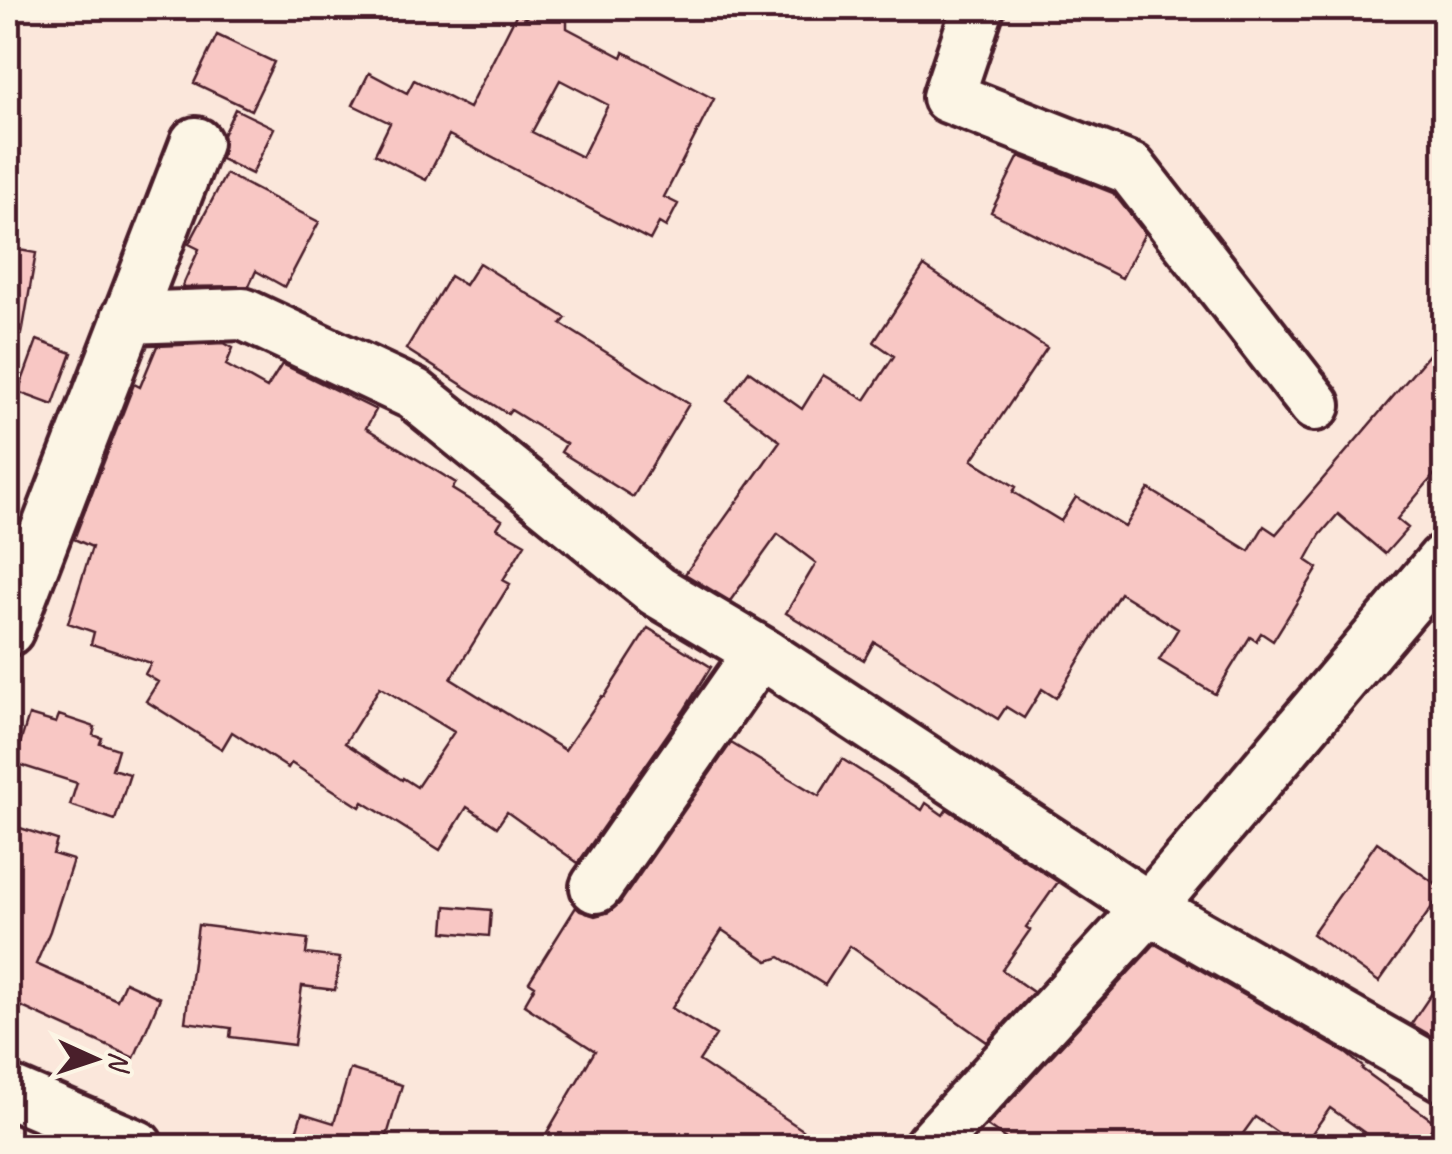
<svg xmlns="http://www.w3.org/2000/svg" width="1452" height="1154" font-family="Caveat,sans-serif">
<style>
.building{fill:#f8c7c4;stroke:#4a1f2b;stroke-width:2.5;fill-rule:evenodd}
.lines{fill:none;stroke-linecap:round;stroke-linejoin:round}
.minor-casing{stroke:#4a1f2b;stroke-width:58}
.minor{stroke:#fcf5e5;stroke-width:50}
</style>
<rect width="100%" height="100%" fill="#fbe7db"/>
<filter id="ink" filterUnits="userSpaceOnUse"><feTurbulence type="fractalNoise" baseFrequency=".01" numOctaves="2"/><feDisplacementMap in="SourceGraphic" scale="20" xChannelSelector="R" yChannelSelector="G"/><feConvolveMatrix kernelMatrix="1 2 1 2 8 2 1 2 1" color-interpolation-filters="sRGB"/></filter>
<g filter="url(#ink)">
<path class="building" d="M531,8h9l27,13v7l55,29 2,-5 90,47 -50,98 14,7 -12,23 -7,-4 -9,17 -201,-105 -23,45 -51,-26 15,-31 -37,-18 16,-32 38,20 7,-13 55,28 48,-95 9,5zM560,80l48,25 -26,52 -50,-25z
M217,35l57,27 -23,48 -57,-27z
M235,109l39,19 -22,46 -31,-15 3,-19 -1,-5z
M1019,156l94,37 32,40 -23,45 -131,-66z
M226,174l93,48 -34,65 -29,-16 -7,15 -67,1 17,-38 -10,-5z
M8,248l28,5 -14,81 -14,-1z
M479,263l87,55 -5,6 128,80 -56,93 -72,-45 5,-8 -55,-34 -3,4 -102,-65 44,-73 15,9z
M924,266l123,82 -75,112 44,27 -3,5 48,29 15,-24 49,30 24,-38 100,62 15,-25 12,8 168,-197v126l-47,56 11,9 -23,26 -47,-40 -18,21 -14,25 12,8 -45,73 -12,-8 -5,8 -6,-4 -35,57 -56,-34 19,-31 -58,-36 -64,105 -14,-9 -18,29 -18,-11 -8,12 -124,-77 -10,18 -78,-47 30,-50 -38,-29 -48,67 -45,-27 95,-133 -53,-40 22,-30 53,38 21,-34 42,25 29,-44 -20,-14z
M37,340l35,13 -19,52 -35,-13z
M224,343l9,5 -7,17 41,23 15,-24 94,46 -10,18 90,55 -4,6 50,31 -5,8 28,16 -22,36 7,4 -59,95 114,71 37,-54 2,1 44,-69 63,39 -26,42 -107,154 -71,-51 -10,15 -30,-20 -27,43 -77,-48 -3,5 -69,-44 -3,5 -56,-36 -10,17 -76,-48 12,-19 -13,-8 6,-11 -60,-19 3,-12 -26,-9 24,-76 -18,-8 60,-155 6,3 17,-41zM380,687l74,45 -37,55 -14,-9 -1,2 -57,-37z
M29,715l27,8 3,-8 36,12 -2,8 9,3 -2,5 18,6 -6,20 18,5 -15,46 -45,-15 7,-22 -63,-20z
M731,743l88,53 23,-37 80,51 4,-7 17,12 4,-6 111,73 -32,45 4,3 -28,40 31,22 -46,50 -137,-96 -25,39 -45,-28 -12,4 -46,-31 -50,78 44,27 -17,26 104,69 -11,16h-253l56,-95 -71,-46 11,-19 -6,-4 47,-75 4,4 15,5 14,-4 11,-9z
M8,824l49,16 -4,14 20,6 -23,71 -14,33 81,36 8,-18 35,16 -26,60 -116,-53 -10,23z
M1377,842l67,48 -65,92 -67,-48z
M446,906l45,4 -2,26 -45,-4z
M198,925l110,14 -2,15 34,4 -5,32 -33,-4 -8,59 -64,-8 1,-9 -46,-6z
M1155,944l192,110 16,13 -1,2 74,54 -17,23h-36l-53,-38 -27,38h-6l-42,-29 -21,29h-218l-29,-20z
M1444,975v68l-33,-19z
M350,1069l52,16 -16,54 4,1 -1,6h-97l10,-33 32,10z"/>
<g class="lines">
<defs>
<path id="minor" d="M978,8l-30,89 183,72 184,236
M127,318l116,-4 171,80 243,197 103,61 389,256 295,168
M8,630l188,-487
M596,887l164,-235
M8,1091l129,55
M930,1146l219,-238 295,-349"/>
</defs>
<use href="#minor" class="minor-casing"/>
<use href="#minor" class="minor"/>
</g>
</g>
<rect width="1452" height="1154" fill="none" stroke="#fcf5e5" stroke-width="40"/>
<rect x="20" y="20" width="1412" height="1114" fill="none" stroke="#4a1f2b" stroke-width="4" filter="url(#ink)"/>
<g transform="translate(95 1059) rotate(93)" stroke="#fcf5e5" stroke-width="8" paint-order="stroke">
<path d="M0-8L18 38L0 25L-18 38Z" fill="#4a1f2b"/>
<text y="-15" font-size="28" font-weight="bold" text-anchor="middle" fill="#4a1f2b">N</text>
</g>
</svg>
